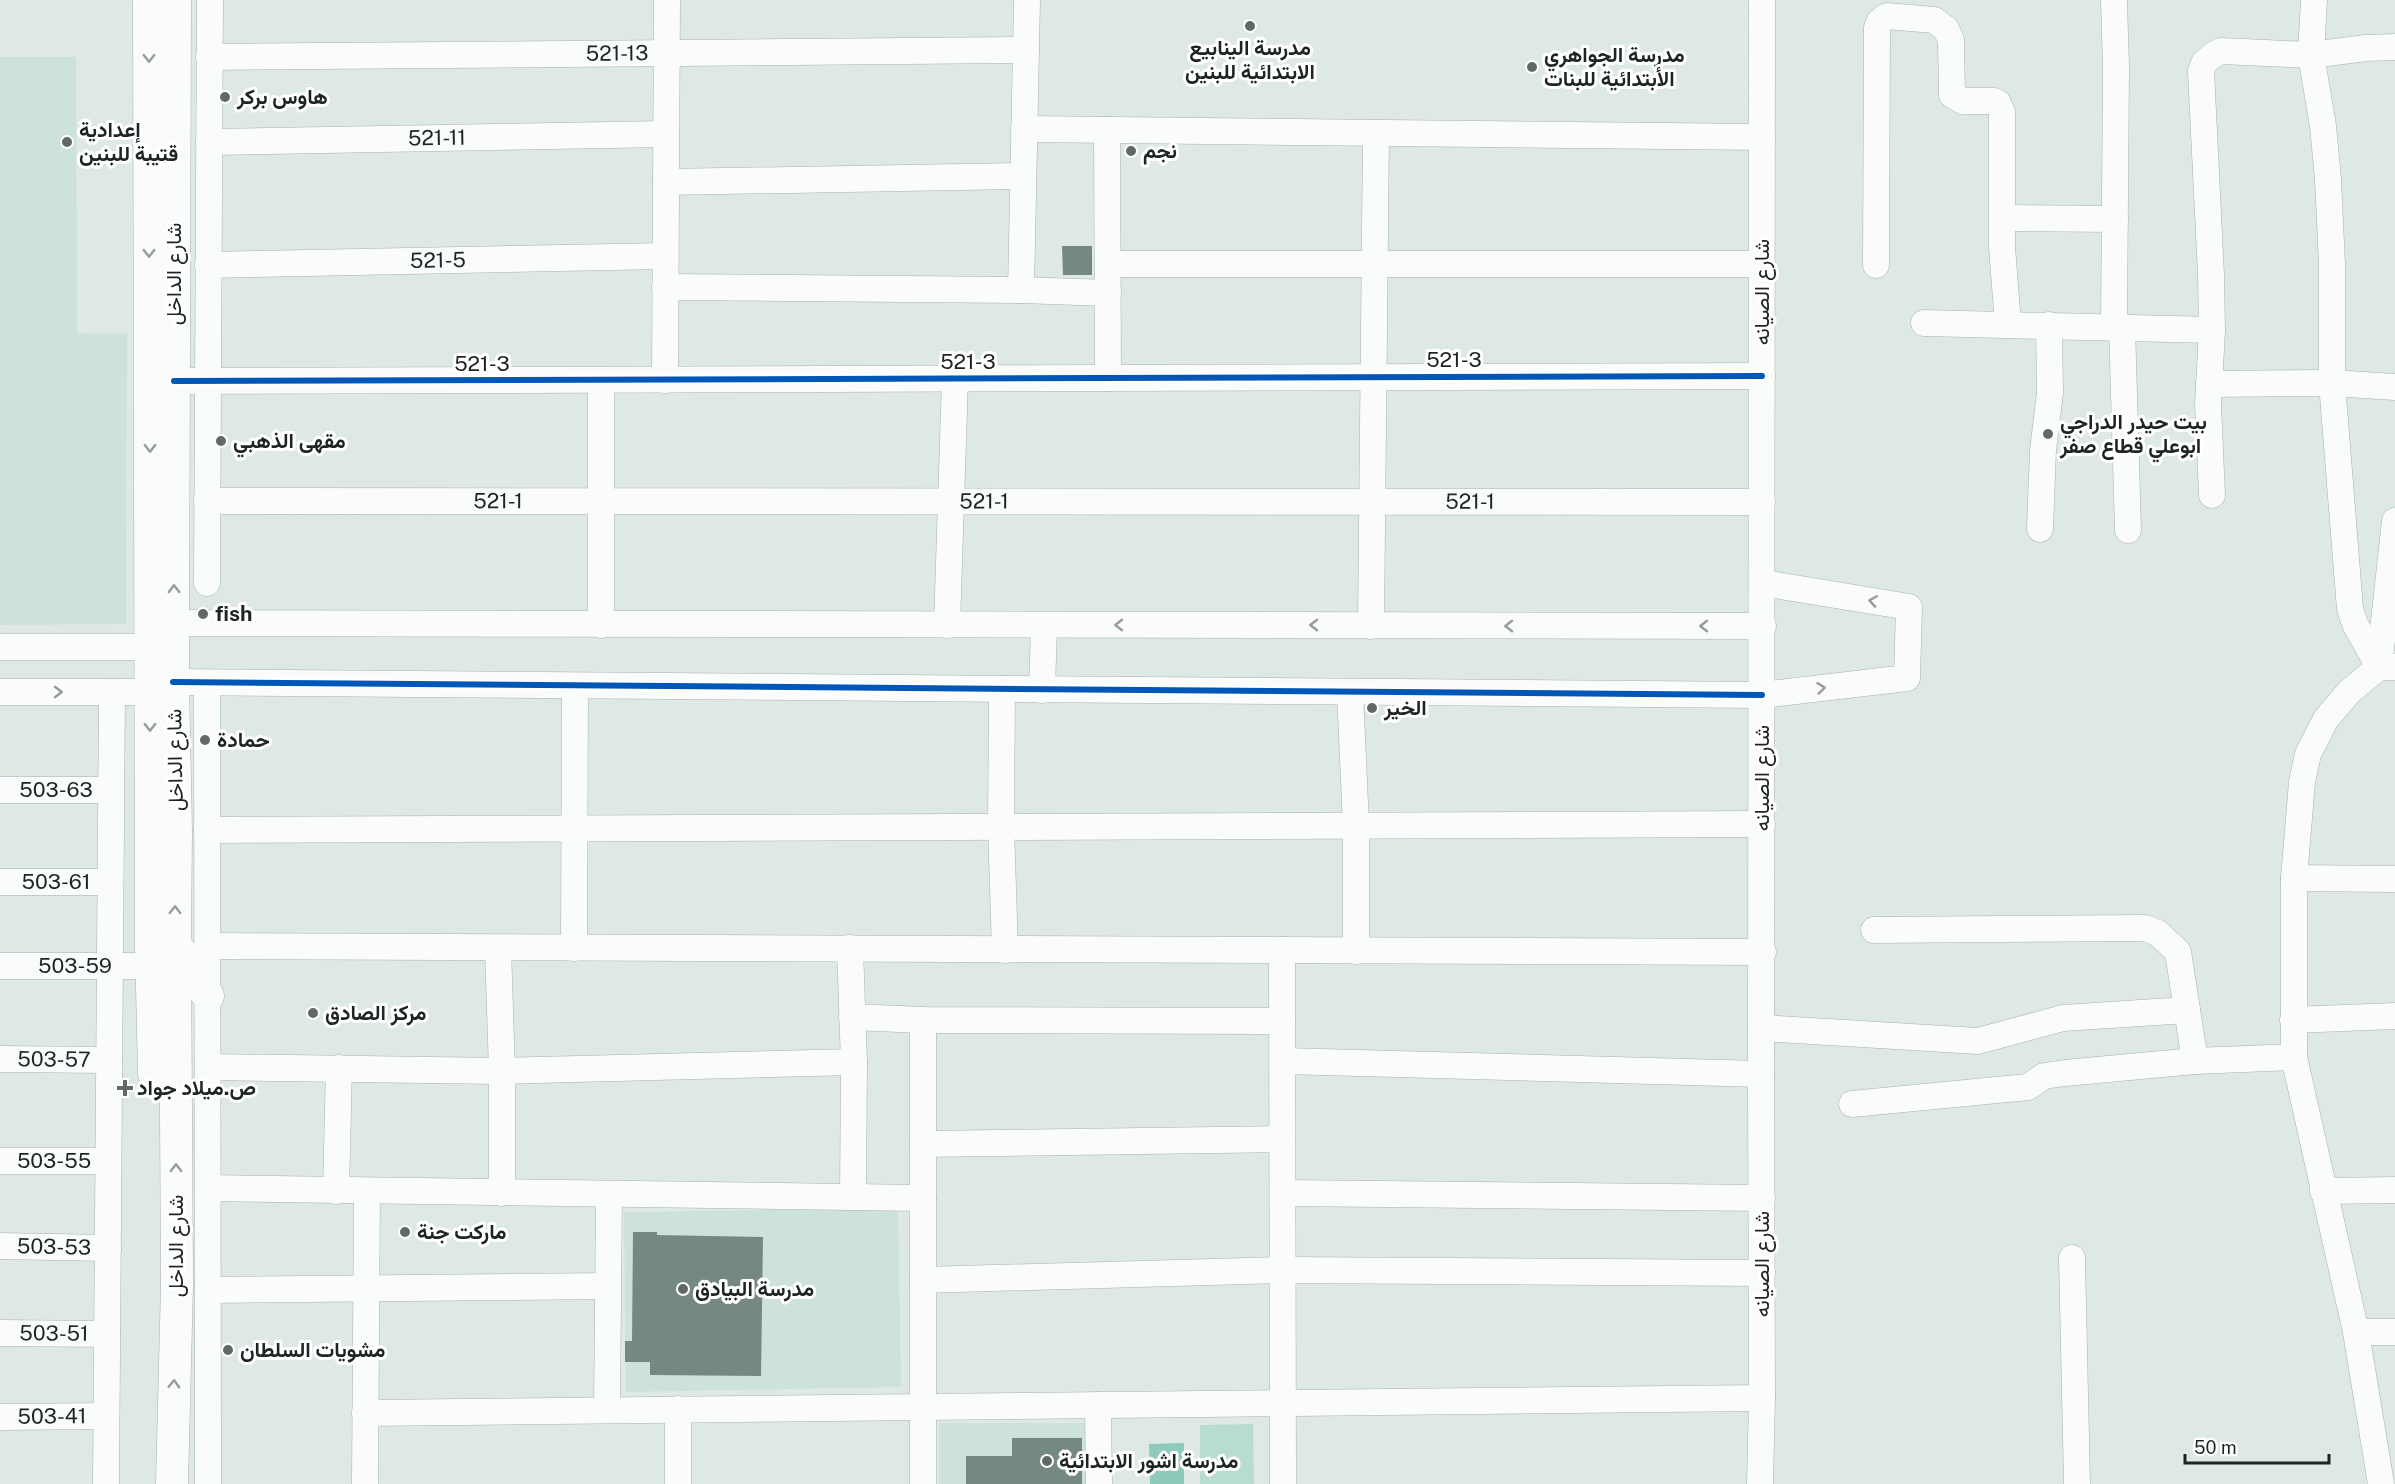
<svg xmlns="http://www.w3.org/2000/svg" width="2395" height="1484" font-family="'Public Sans',Vazirmatn,sans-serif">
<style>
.built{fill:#cde2dc}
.green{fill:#b8dcd2}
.water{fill:#8ecabb}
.building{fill:#768884}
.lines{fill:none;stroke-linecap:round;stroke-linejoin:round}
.minor-casing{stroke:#a8b0ae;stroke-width:27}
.major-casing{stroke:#a8b0ae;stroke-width:33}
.minor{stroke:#fafcfb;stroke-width:26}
.major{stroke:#fafcfb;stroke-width:32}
.cycleway-casing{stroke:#fff;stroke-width:10}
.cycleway{stroke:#0057b8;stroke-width:6}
.oneway{stroke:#979b99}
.poi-dot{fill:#616967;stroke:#fff;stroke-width:2}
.labels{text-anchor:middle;stroke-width:6;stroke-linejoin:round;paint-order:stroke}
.poi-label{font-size:21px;font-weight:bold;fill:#1d2422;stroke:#fff;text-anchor:start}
.street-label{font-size:21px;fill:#1d2422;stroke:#fff}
</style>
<rect width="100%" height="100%" fill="#dee9e6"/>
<path class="built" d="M0,57h76l1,276 50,1 -1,290 -126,1z
M898,1208l3,179 -275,5 -2,-180z
M939,1423h148v61h-148z"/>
<path class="green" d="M1253,1424l1,60h-54v-59z"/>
<path class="water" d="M1184,1443v41h-34l-1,-40z"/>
<path class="building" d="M1062,246h30v29h-29z
M633,1232h24v3l106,2 -2,139 -111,-1v-13h-25v-21h7z
M1012,1438h70v46h-116v-28h46z"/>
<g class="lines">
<defs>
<g id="minor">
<path d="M2314,0l-3,55 12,71 5,53 4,86v118l18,226 5,15 24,43"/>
<path id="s1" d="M209,57l817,-7"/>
<path d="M1024,129l738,8"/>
<path d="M1107,130l1,248"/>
<path id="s2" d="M209,142l457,-8"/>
<path d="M666,182l357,-6"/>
<path d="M2003,218l112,1"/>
<path d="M1108,264h654"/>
<path id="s3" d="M208,265l457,-9"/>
<path d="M1876,265l1,-237 2,-6 8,-6 47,4 12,9 5,11 1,55 11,6h31l4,2 4,9v135l6,77"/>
<path d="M665,287l356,3 87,3"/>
<path d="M1021,290l6,-290"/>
<path d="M1924,323l288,7"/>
<path d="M2114,326l2,-258 -2,-68"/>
<path d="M2122,326l6,204"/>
<path d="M601,380v245"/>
<path d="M665,380l2,-380"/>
<path d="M174,381l1588,-5"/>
<path d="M2209,384l123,-1 63,4"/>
<path d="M2212,495l-4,-90 4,-75 -1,-55 -10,-204 3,-8 9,-8 8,-4 90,4 55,-7 29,-1"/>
<path id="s4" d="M207,501l1555,1"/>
<path d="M2040,529l3,-79 7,-57 -1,-68"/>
<path d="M207,583l3,-583"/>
<path d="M174,623l1589,3"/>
<path d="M947,625l8,-246"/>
<path d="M1371,626l5,-493"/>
<path d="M0,647h150"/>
<path d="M2379,667l16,-146"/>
<path d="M173,682l1589,13 145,-17 2,-71 -146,-24"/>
<path d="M207,683l1,801"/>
<path d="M1002,689l-1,138 4,123"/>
<path d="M1042,690l2,-65"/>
<path d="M0,692h150"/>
<path d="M1350,692l6,134v125"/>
<path id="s5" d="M0,790h111"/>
<path d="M207,830l1555,-6"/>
<path d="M2294,878l101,1"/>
<path id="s6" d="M0,882h110"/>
<path d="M1874,930l271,-2 13,5 20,19 17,109"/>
<path d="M207,946l1556,6"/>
<path d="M498,948l4,123v122"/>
<path d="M574,948l1,-262"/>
<path d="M850,948l4,114 -1,134"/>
<path d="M1282,950l1,534"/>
<path id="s7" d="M0,966h151"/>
<path d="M852,1017l71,3 359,1"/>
<path d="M2293,1020l102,-4"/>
<path d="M1761,1028l217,13 85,-23 124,-8"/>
<path id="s8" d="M0,1059l109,1"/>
<path d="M1284,1061l477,13"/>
<path d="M208,1067l294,4 352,-9"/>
<path d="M1852,1104l176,-17 16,-11 21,-3 130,-12 99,-4"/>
<path d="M923,1144l359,-5"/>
<path id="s9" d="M0,1161h108"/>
<path d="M208,1188l715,10"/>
<path d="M336,1191l3,-123"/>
<path d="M2323,1191l72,-1"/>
<path d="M1283,1193l479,5"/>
<path id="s10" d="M0,1246l108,2"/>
<path d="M2072,1258l5,226"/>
<path d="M923,1280l360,-10 479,3"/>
<path d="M208,1290l400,-4"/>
<path d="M2356,1332h39"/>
<path id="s11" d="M0,1333l107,1"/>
<path d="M1098,1405l1,79"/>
<path d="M607,1410l2,-216"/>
<path d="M365,1413l1397,-15"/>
<path id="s12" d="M0,1417l106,-1"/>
<path d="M106,1484l6,-792"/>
<path d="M365,1484l2,-293"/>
<path d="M678,1484v-75"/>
<path d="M923,1484v-464"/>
<path d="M1760,1484l2,-86 -1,-324 1,-1074"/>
<path d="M2381,1484l-25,-152 -62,-275v-179l8,-96 6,-28 18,-35 23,-27 30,-25h16"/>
</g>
<path id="major" d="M149,0l2,946 3,127
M175,943l33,53
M172,1484l5,-199 -2,-343 1,-111 -3,-149 2,-682"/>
</defs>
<use href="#minor" class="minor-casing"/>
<use href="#major" class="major-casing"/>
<use href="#minor" class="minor"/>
<use href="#major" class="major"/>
<defs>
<path id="cycleway" d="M174,381l1588,-5
M173,682l1589,13"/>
</defs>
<use href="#cycleway" class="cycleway-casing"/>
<use href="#cycleway" class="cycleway"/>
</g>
<defs><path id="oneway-chevron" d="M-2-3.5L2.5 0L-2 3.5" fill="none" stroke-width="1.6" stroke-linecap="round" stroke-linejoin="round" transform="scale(1.5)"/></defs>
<g class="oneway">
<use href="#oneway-chevron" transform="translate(149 58) rotate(90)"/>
<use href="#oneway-chevron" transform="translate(149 253) rotate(90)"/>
<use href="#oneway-chevron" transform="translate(150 448) rotate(90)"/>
<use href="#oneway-chevron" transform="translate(174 589) rotate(-90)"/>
<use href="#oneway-chevron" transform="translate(1873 601) rotate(-171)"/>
<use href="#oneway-chevron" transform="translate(1119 625) rotate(-180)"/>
<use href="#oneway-chevron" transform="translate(1314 625) rotate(-180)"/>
<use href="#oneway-chevron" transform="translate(1509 626) rotate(-180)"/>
<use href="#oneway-chevron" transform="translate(1704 626) rotate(-180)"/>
<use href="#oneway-chevron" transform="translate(1821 688) rotate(-7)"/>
<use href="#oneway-chevron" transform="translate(58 692)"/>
<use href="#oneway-chevron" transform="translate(150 727) rotate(90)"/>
<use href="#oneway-chevron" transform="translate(175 910) rotate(-89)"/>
<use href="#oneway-chevron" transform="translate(176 1168) rotate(-90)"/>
<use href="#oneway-chevron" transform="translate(174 1384) rotate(-88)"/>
</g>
<g class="poi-dot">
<circle cx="1250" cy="26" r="6"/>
<circle cx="1532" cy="67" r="6"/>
<circle cx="225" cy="97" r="6"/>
<circle cx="67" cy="142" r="6"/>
<circle cx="1131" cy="151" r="6"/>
<circle cx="2048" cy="434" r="6"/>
<circle cx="221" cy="441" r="6"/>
<circle cx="203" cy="614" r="6"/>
<circle cx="1372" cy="708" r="6"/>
<circle cx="205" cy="740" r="6"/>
<circle cx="313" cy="1013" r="6"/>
<path d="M122 1079h6v6h6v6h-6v6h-6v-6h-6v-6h6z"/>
<circle cx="405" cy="1232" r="6"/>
<circle cx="683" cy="1289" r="6"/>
<circle cx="228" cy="1350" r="6"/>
<circle cx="1047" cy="1461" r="6"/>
</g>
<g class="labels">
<g class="poi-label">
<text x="1250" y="55" text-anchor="middle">مدرسة الينابيع<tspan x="1250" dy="24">الابتدائية للبنين</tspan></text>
<text x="1544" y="62">مدرسة الجواهري<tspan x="1544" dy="24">الأبتدائية للبنات</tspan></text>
<text x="237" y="104">هاوس بركر</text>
<text x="79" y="137">إعدادية<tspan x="79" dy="24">قتيبة للبنين</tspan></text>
<text x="1143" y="158">نجم</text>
<text x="2060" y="429">بيت حيدر الدراجي<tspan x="2060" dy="24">ابوعلي قطاع صفر</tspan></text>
<text x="233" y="448">مقهى الذهبي</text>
<text x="215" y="621">fish</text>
<text x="1384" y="715">الخير</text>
<text x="217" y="747">حمادة</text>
<text x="325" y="1020">مركز الصادق</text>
<text x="137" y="1095">ص.ميلاد جواد</text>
<text x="417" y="1239">ماركت جنة</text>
<text x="695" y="1296">مدرسة البيادق</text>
<text x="240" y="1357">مشويات السلطان</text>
<text x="1059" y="1468">مدرسة اشور الابتدائية</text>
</g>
<g class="street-label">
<text dy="7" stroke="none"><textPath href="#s1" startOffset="408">521-13</textPath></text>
<text dy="7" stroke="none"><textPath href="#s2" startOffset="228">521-11</textPath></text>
<text dy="7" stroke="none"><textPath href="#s3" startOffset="230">521-5</textPath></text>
<text transform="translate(174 274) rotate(-90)" y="7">شارع الداخل</text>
<text transform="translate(1762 292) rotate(-90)" y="7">شارع الصيانه</text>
<text x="1454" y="367">521-3</text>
<text x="968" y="369">521-3</text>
<text x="482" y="371">521-3</text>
<text dy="7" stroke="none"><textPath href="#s4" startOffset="291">521-1</textPath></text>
<text dy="7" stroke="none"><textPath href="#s4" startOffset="777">521-1</textPath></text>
<text dy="7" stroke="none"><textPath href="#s4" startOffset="1263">521-1</textPath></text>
<text transform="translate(175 760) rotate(-91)" y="7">شارع الداخل</text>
<text transform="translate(1762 778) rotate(-90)" y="7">شارع الصيانه</text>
<text dy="7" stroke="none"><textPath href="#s5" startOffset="56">503-63</textPath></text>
<text dy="7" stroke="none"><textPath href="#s6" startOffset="56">503-61</textPath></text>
<text dy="7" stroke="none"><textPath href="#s7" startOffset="75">503-59</textPath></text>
<text dy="7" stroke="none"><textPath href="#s8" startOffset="54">503-57</textPath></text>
<text dy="7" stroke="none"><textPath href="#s9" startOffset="54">503-55</textPath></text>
<text transform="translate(176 1246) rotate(-90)" y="7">شارع الداخل</text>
<text dy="7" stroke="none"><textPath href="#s10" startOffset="54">503-53</textPath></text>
<text transform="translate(1762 1264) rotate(-90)" y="7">شارع الصيانه</text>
<text dy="7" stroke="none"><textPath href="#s11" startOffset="54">503-51</textPath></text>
<text dy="7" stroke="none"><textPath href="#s12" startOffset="52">503-41</textPath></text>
</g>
</g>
<path d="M2185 1454v9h144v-9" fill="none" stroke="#1d2422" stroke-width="3"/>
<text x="2194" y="1454" font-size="18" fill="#1d2422" stroke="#ffffff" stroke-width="4.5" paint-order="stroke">50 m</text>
</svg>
